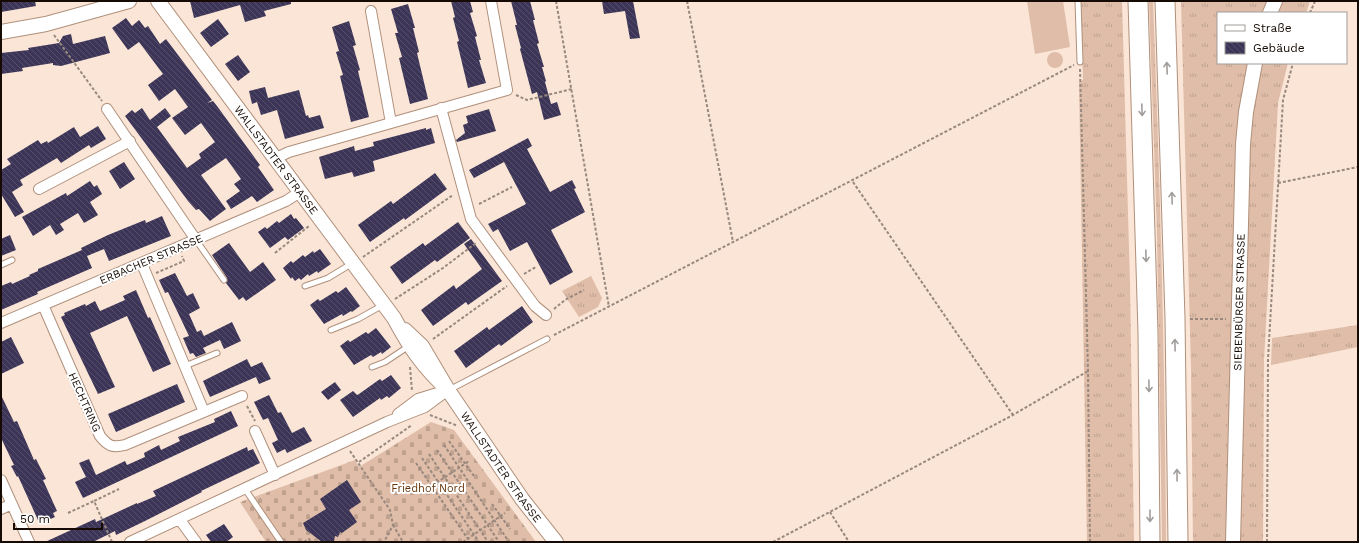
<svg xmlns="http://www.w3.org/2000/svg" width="1359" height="543" font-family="'Work Sans',sans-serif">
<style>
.grass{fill:url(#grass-tufts)}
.cemetery{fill:url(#cemetery-stones)}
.pitch{fill:#dfbda8}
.building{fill:url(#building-back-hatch)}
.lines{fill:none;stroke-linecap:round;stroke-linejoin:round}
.lane-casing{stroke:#b0907b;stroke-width:7}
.street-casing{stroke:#b0907b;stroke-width:12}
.secondary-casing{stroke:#b0907b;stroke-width:16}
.highway-casing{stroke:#b0907b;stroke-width:21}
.path{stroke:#98887d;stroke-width:2;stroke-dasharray:3 2;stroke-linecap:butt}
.lane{stroke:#fff;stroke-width:5}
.street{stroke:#fff;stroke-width:10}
.secondary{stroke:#fff;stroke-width:14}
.highway{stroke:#fff;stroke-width:19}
.oneway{stroke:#a19d9b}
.labels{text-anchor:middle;stroke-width:4;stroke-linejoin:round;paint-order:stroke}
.street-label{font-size:11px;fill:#150a04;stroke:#fff}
.park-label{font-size:11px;fill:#69360c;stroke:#fff}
</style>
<defs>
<pattern id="grass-tufts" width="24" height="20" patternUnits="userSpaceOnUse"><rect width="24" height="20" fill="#dfbda8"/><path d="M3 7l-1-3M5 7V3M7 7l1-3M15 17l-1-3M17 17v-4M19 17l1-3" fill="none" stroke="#bea18f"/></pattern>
<pattern id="cemetery-stones" width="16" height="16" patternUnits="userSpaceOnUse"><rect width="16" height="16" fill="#dfbda8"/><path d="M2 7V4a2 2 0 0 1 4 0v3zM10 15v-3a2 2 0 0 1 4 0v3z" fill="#bea18f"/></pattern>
<pattern id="building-back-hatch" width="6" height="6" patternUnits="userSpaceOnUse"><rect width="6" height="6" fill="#3c3557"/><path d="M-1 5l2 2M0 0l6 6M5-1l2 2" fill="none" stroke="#554f6a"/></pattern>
</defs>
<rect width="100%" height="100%" fill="#fae5d7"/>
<path class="grass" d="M1081,1h41l8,283 4,258h-47l-8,-460 4,-2z
M1149,1h4c7,180 12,361 13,541h-4l-5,-308z
M1181,1h86l-5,12h-44v50h30l-11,68 -10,411h-34l-2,-174z
M1280,1h30l-4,12h-31z
M1261,63h27l-10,40 -14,257 -1,182h-23l10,-406 3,-34z
M591,276l11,22 -4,9 -19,10 -17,-26z
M1358,325v22l-87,18 1,-27z"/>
<path class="cemetery" d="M431,422l23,8 82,112h-270l-26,-40 115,-42 4,7z"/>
<path class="pitch" d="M1027,1h36l7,46 -35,7z
M1047 60a8 8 0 1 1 16 0a8 8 0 1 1-16 0Z"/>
<path class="building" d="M1,1h34l1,5 -35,6z
M190,1h101v3l-27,7 2,5 -21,6 -5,-17 -46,13z
M451,1h19l3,11 -3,1 7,23 -2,1 6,23h-2l7,23 -18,5 -11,-46 2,-1 -6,-23 2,-1z
M511,1h19l5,19h-2l6,23 -2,1 7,23h-2l4,14 -1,1 6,22 6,-2 4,13 -17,5 -7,-28 -5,2 -12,-45 1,-1 -6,-23h2z
M602,1h31l7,37 -10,1 -5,-28 -21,3z
M408,4l7,24h-2l6,24 -2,1 11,46 -18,5 -11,-46 3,-1 -7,-24h3l-7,-24z
M126,18l6,8 7,-6 6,8 3,-2 12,18 6,-5 46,61 -5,3 6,-2 4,5 43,59 -2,2 16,23 -17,12 -5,-6 -21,13 -5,-8 14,-10 -6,-7 7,-5 -15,-21 -25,17 25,34 -16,12 -11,-12 -3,1 -8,-9 -63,-85 7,-6 3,3 7,-5 8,12 15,-12 6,8 -14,11 30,41 14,-10 -2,-4 16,-12 -14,-19 -16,12 -13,-17 16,-11 -13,-18 -16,12 -11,-16 15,-11 -24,-32 -11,8 -16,-22z
M218,19l11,15 -18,13 -11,-14z
M349,21l7,24 -3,1 7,24 -2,1 11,46 -18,5 -11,-46 3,-1 -7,-23 3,-1 -7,-24z
M71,34l2,10 32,-8 5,17 -49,13 -8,-1v-2l-31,5 1,3 -22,3v-21l28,-3 -1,-2 31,-5 4,-7z
M238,55l12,17 -12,9 -13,-17z
M265,87l3,11 31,-8 7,26 2,-1 1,3 11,-3 4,13 -39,11 -8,-29 -16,5 -4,-13 -5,2 -3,-13z
M489,109l7,22 -39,11 -1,-2 9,-7 -2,-8 5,-2 -2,-7z
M98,126l8,13 -15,9 -2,-3 -28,18 -4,-5 -37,22 3,5 -11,7 12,20 -9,5 -14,-23v-24l10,-6 -4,-5 31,-19 3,4 6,-3 1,2 26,-16 6,10z
M426,128v2l5,-2 4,15 -62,18 2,10 -21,6 -2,-5 -27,7 -6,-22 35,-11 1,5 19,-5 -1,-4z
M528,138l4,8 -5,3 23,43 22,-12 4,8 -2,1 11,23 -34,18 22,42 -23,13 -23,-43 -17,9 -12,-22 -5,3 -5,-8 38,-20 -22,-42 -30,16 -5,-8z
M124,162l11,17 -15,10 -11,-18z
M435,173l12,16 -42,31 -1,-2 -34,24 -12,-17 33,-24 2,3z
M90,181l4,6 3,-2 5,9 -12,8 8,13 -14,8 -6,-10 -18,11 4,6 -8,5 -6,-10 -17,11 -11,-19 44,-24 1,3z
M291,214l3,5 2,-1 8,10 -16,12 -3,-3 -15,11 -12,-16 7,-5 2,2 10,-8 2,2z
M162,216l9,20 -62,25 -5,-12 -17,7 5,12 -55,24 1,2 -37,16v-24l10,-4 1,2 18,-8 -1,-1 9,-4v-2l44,-19 -1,-2 27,-13 37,-15 1,3z
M458,222l12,16 -33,24 -2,-2 -33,24 -12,-17 33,-24 2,3z
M10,235l6,15 -15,6v-17z
M471,239l31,42 -34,24 -2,-3 -33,24 -12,-16 33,-25 2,4 26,-20 -18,-25z
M229,243l21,29 13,-10 13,18 -30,21 -3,-4 -4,3 -13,-17 1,-5 -15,-23z
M320,249l11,15 -13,9 -1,-2 -8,5 -1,-2 -7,6 -2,-2 -4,3 -3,-4 -1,2 -8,-11 8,-7 2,2 10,-8 2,2 8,-6 1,2z
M175,273l12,23 6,-3 7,15 -11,6 8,18 4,-2 3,6 28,-14 9,19 -17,8 -4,-9 -17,8 3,5 -10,4 -3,-4 -3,1 -7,-16 6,-2 -21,-44 -3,1 -6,-13z
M346,287l14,19 -8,6 -1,-1 -8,5 -1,-2 -18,10 -14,-19 8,-6 2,2 16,-10 2,2z
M136,290l12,28 2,-1 21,47 -18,8 -26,-56 -37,17 25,54 -17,7 -37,-77 4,-2 -1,-2 21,-9 1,2 9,-5 5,10 25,-11 -2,-4z
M522,306l11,16 -32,24 -2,-2 -33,24 -12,-17 33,-24 2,3z
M376,328l15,19 -9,7 -1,-2 -8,5 -2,-2 -17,10 -14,-19 8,-6 2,2 16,-10 2,2z
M11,337l13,26 -23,11v-32z
M247,359l4,8 11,-5 9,17 -12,5 -3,-7 -46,20 -7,-16z
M391,375l10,13 -12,10 -2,-2 -6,4 -1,-2 -27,19 -13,-17 13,-9 4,4 2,-1 21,-15 2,2z
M335,382l6,8 -13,10 -7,-8z
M177,384l8,18 -69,30 -8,-18z
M1,395l13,27 3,-1 17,39 2,-1 10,20 -3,1 14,31 -4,2 2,4 -9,4 -2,-4 -6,3 -20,-44 -1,1 -6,-11 3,-1 -13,-27z
M269,395l9,18 3,-1 11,21 12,-6 8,14 -25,12 -2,-4 -8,4 -5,-10 6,-3 -10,-22 -5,2 -9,-18z
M231,411l7,15 -155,72 -8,-16 11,-5 -7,-14 10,-4 7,16 29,-14 2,4 18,-8 -1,-4 15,-8 2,5 19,-9 -2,-4 37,-15 -1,-3z
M247,447l1,4 5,-2 7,14 -59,28 1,1 -57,29 -29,14 -1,-4 -22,11h-48l50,-23 1,3 41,-19v1l19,-8 -3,-5z
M347,480l14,22 -12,8 8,12 -15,11 -2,-1 -2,5 -3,-1 -1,5 -12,1 -16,-12 -3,-7 23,-14 -6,-10z
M224,524l9,13 -7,5h-15l-5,-7z"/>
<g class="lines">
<defs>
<path id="lane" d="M1078,1l2,61
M196,240l28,40
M1,265l11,-5
M305,286l23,-8 23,-14
M331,330l27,-11 25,-14
M185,366l32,-13
M372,367l13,-5 24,-16
M449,390l98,-51
M245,489l36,53"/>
<path id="street" d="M371,11l20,112
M441,108l30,111 64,87 11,9
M107,109l89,131
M276,158l13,-6 218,-62 -16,-89
M39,189l91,-48
M142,264l62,148
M43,305l57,131c8,10 12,12 25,9l117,-49
M1,323l285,-122 14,-9
M398,414l20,-15 26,-8
M255,431l20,44
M1,480l28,62
M1,509l11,-5
M180,520l16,22
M130,542l257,-120 38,-15 23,-17"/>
<g id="secondary">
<path id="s1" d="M158,1l236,317c16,30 29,49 54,72"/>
<path d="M1270,13l5,-12"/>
<path d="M1,32l45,-8 83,-23"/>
<path id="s2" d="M405,330l17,16 26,44 74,109 34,43"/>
<path id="s3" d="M1233,542l10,-398 3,-32 9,-49"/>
</g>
<path id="highway" d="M1138,1l10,332 2,209
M1165,1l10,317 3,224"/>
</defs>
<use href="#lane" class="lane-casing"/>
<use href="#street" class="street-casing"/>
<use href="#secondary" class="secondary-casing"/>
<use href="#highway" class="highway-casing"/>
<path class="path" d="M556,1l53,306
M687,1l46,241
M1310,13l5,-12
M54,35l48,66
M1080,69l8,302 2,171
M516,95l11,5 45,-11
M853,182l160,233
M1278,183l80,-16
M479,204l33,-17
M275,253l34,-27
M363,257l90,-62
M156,273l28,-12 -2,-5
M524,274l12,-7
M395,299l48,-31 33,-25
M554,309l11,-9 19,-10
M1190,319h36
M554,335l520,-270
M433,339l74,-53
M410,367l2,24
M247,406l8,15
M430,415l28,11
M449,441l25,35
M444,445l65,97
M437,450l62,92
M350,451l40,59 3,15 -9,17
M429,454l59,88
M422,458l57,84
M359,462l53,-37
M416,463l54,79
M420,494l49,-33
M492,504l18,25
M830,512l19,30
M68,513l26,-12
M393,525l10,17
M112,542l-18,-41 25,-12
M304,542l5,-3 2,3
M463,542l42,-29
M773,542l240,-127 75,-44
M1267,542l1,-183 15,-259 10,-37"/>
<use href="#lane" class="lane"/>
<use href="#street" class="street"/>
<use href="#secondary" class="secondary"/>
<use href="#highway" class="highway"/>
</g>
<defs><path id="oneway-shaft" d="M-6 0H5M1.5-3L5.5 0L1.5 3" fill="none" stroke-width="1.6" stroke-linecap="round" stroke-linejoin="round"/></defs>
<g class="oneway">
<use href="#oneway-shaft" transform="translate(1167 68) rotate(-92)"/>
<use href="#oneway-shaft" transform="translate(1142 110) rotate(88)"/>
<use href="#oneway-shaft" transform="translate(1172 198) rotate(-92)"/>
<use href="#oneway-shaft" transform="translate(1146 256) rotate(88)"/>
<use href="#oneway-shaft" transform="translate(1175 345) rotate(-91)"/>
<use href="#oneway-shaft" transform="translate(1149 386) rotate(89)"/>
<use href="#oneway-shaft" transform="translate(1177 475) rotate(-91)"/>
<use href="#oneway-shaft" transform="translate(1150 516) rotate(90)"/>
</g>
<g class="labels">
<g class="street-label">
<text dy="4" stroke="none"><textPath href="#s1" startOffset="198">WALLSTADTER STRASSE</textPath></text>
<text transform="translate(151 259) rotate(-23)" y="4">ERBACHER STRASSE</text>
<text dy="4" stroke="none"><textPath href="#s3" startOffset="240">SIEBENBÜRGER STRASSE</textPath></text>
<text transform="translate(85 402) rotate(66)" y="4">HECHTRING</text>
<text dy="4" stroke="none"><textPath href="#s2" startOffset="168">WALLSTADTER STRASSE</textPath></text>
</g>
<g class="park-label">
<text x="428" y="492">Friedhof Nord</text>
</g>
</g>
<rect width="1359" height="543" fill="none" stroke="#150a04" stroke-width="4"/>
<rect x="1217" y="12" width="130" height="52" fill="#ffffff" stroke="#a19d9b"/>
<rect x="1225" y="25" width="20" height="6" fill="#ffffff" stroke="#a19d9b"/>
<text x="1253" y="32" font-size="12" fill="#150a04">Straße</text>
<rect x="1225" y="42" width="20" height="12" fill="url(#building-back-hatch)" stroke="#a19d9b"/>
<text x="1253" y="52" font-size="12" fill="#150a04">Gebäude</text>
<path d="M14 523v6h88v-6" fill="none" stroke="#150a04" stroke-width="2"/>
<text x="20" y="523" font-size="12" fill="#150a04" stroke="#ffffff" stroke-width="3" paint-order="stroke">50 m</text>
</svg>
